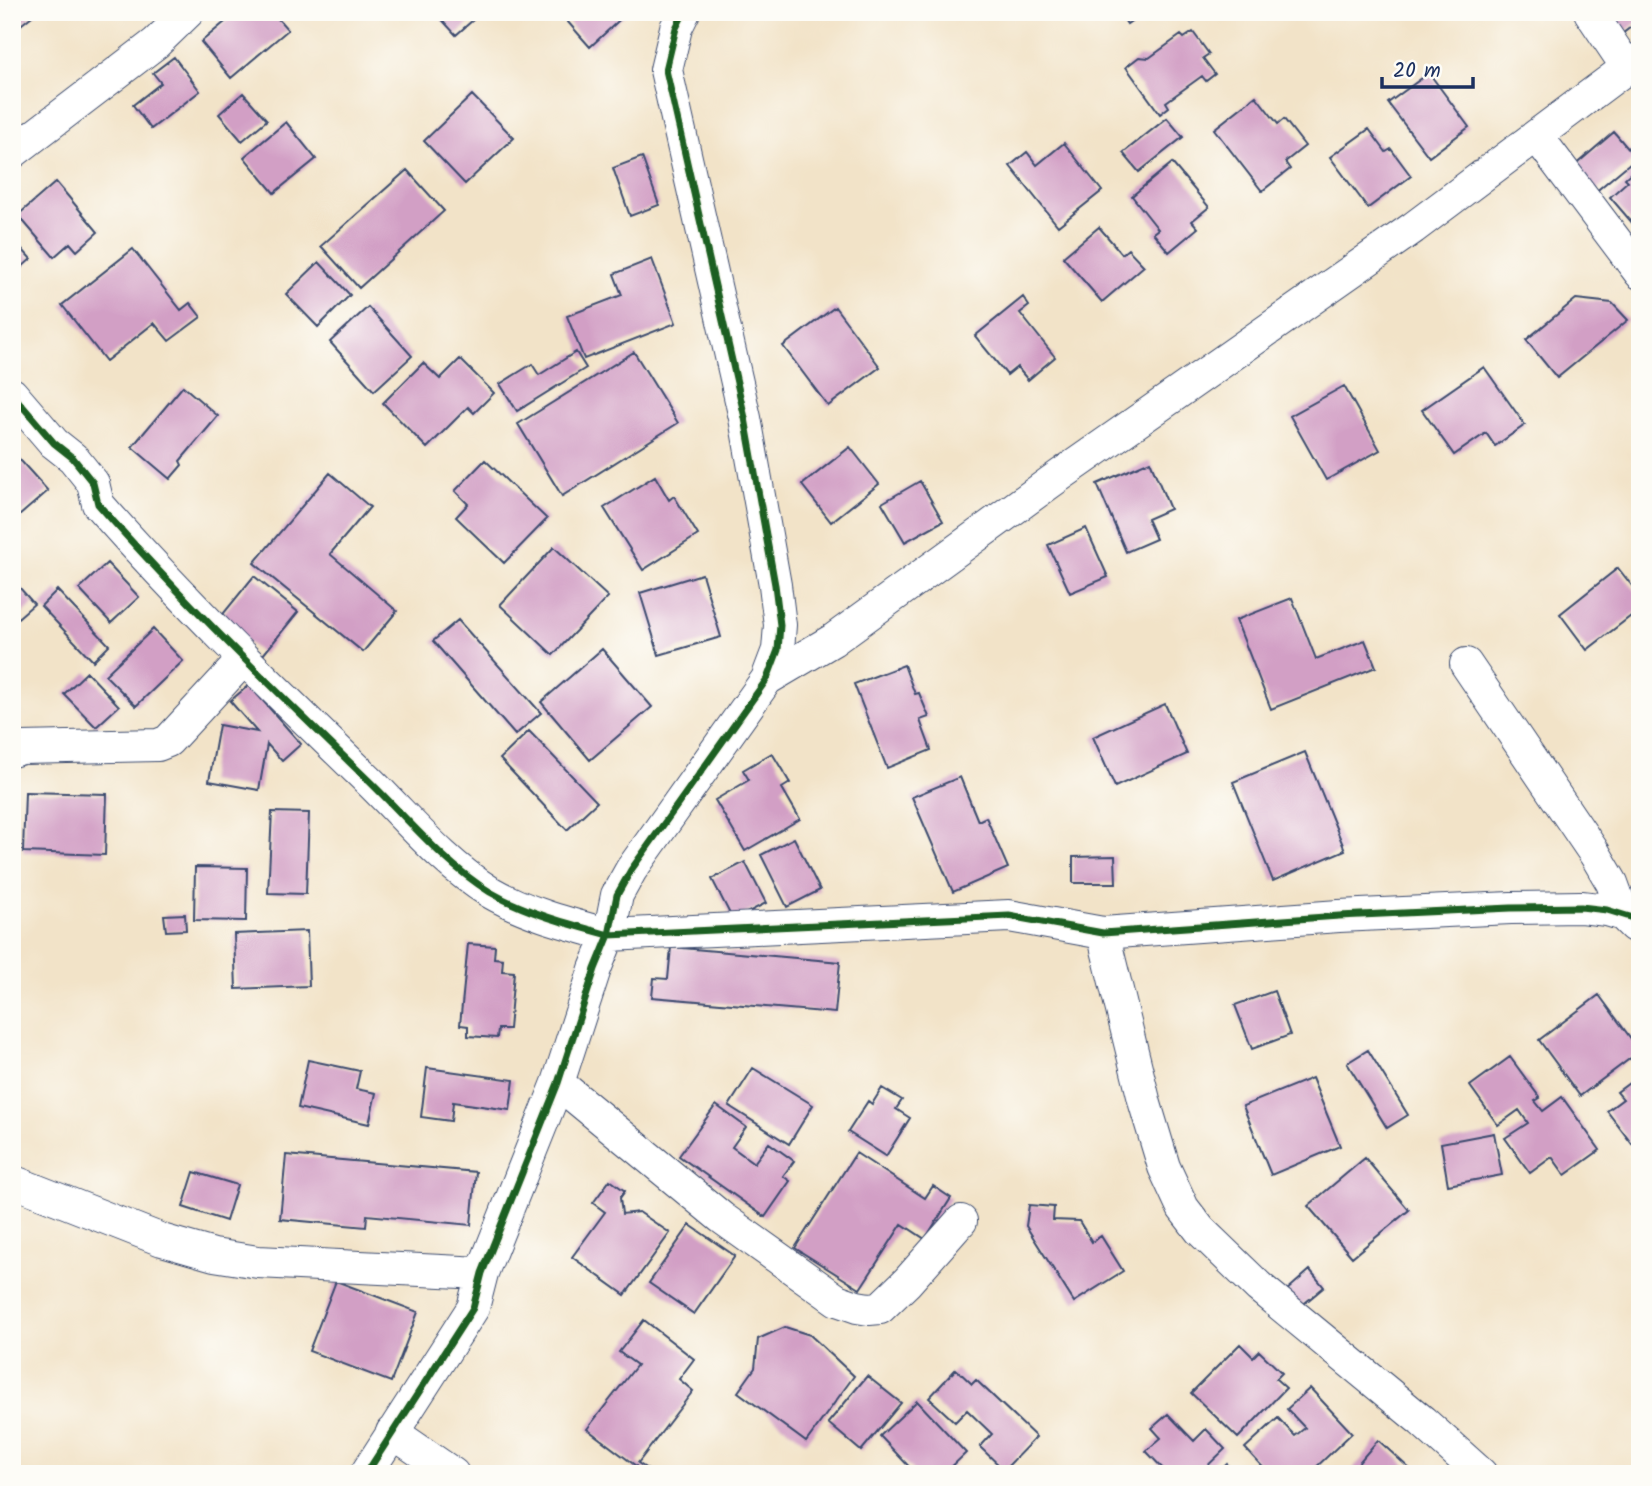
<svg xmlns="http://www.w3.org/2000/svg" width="1652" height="1486" font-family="Kalam,sans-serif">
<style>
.building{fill:#d29fc5}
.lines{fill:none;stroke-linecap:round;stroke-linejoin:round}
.minor-casing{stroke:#3b4a6e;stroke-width:34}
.minor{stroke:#fff;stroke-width:32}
.cycleway-casing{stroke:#fdfcf7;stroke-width:11}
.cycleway{stroke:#1b5e20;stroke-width:7}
</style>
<rect width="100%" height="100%" fill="#fdfcf7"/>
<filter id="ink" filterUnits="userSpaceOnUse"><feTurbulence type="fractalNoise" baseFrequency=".0143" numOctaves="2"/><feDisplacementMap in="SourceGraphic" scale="14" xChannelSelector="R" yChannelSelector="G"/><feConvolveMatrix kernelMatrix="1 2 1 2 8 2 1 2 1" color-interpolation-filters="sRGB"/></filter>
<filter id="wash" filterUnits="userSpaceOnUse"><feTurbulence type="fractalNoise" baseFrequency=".00686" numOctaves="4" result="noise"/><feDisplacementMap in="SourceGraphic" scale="28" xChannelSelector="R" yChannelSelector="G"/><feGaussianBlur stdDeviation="1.57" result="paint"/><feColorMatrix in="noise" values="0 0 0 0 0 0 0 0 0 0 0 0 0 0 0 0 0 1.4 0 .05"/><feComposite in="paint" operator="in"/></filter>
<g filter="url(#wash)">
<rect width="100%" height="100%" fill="#f2e3c8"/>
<g id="blocks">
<path class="building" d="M12,12h25l-25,20z
M237,12h35l16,18 -57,48 -30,-36z
M435,12h47l-26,23z
M559,12h69l-38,35z
M1119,12h25l-17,12z
M1599,12h41v8l-22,17z
M1193,32l16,22 -6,4 12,16 -9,7 -4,-5 -36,26 3,5 -9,7 -34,-47 13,-10 10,1 32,-23 3,3z
M174,57l26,34 -49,38 -18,-24 28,-22 -8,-10z
M1429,73l40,54 -40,30 -41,-54z
M243,93l24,27 -25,21 -23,-27z
M472,95l42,43 -49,46 -41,-43z
M1256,96l22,28 6,-5 21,27 -20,16 5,7 -28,22 -48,-62z
M1167,118l16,19 -44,35 -16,-19z
M286,122l30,37 -42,34 -30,-36z
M1369,129l17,23 5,-3 20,27 -43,32 -38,-51z
M1614,132l22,26 -42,35 -21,-26z
M1064,143l38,48 -44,35 -48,-60 17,-14 10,13z
M642,157l17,48 -29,11 -17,-48z
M1172,163l37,44 -17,14 6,7 -29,24 -16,-19 5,-4 -26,-33z
M1640,165v67l-30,-35 18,-16 -3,-3z
M407,170l37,41 -85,77 -38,-42z
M56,182l42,50 -21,19 -7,-8 -16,14 -36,-42z
M1099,227l23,27 6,-5 16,17 -42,36 -39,-45z
M12,238l19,21 -19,17z
M133,249l48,61 9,-7 11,14 -32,24 -15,-18 -48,38 -44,-56z
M652,259l24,64 -92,36 -17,-43 55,-21 -8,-21z
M319,262l31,33 -32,32 -32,-33z
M1023,297l6,9 -9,7 35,44 -27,23 -11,-13 -10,8 -32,-39z
M1576,299l36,4 16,17 -71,58 -31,-38z
M368,307l44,49 -38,35 -44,-49z
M835,307l45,60 -52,39 -45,-60z
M576,352l10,16 -69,43 -17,-27 32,-20 7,11z
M634,352l44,71 -116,73 -44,-72z
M460,359l34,34 -20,20 -6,-6 -41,41 -44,-45 40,-40 17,16z
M1484,367l41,58 -30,21 -9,-13 -32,22 -32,-45z
M183,386l35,30 -38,45 2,4 -12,14 -38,-32z
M1344,386l36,64 -54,30 -36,-64z
M850,447l29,37 -48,38 -29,-37z
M12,451l36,40 -36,31z
M485,460l62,59 -43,44 -48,-46 12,-13 -13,-13z
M1150,461l20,48 -23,10 9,20 -30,13 -29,-68z
M330,473l40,34 -40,47 67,57 -34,41 -109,-89z
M655,476l14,24 5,-4 24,39 -55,35 -39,-62z
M920,481l23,40 -38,21 -23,-39z
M1086,528l22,49 -38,16 -22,-48z
M554,547l54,50 -55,58 -53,-50z
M107,563l32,34 -28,26 -32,-34z
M1618,568l22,28v13l-53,41 -27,-36z
M702,574l19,63 -62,18 -19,-62z
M254,576l44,36 -35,43 -44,-36z
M12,579l22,25 -22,19z
M57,590l52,55 -16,16 -52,-55z
M1292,598l24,61 49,-19 11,27 -105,42 -35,-89z
M458,620l83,93 -26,22 -82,-94z
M153,629l30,32 -47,45 -31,-31z
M602,649l50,58 -62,53 -49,-58z
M904,665l11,29 4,-1 10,24 -9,3 11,30 -44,18 -33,-84z
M87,672l32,34 -23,21 -32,-33z
M249,685l52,59 -19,17 -15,-17 -8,46 -50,-9 10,-56 38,7 -27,-31z
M1165,704l22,50 -72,33 -22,-50z
M529,731l68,71 -30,28 -67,-71z
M1305,752l40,98 -72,31 -40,-99z
M772,753l18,30 -8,5 18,31 -55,32 -30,-51 34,-20 -6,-10z
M960,777l18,44 8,-4 22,51 -55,24 -41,-95z
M25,792l82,2 -2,61 -82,-3z
M272,812l37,1 -3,81 -38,-1z
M794,838l26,52 -33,17 -26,-52z
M1115,856l1,27h-43v-26z
M745,862l21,41 -33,17 -21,-41z
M195,867l52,1 -1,53 -52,-1z
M185,914l1,16 -20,1 -2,-16z
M307,931l2,55 -73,3 -2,-55z
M468,944l27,2 -1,12 9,1 -1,12 12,1 -5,57h-11l-1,9 -29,-2v-10l-8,-1z
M671,947l169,15 -5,51 -183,-16 2,-19 14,1z
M1274,991l16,44 -38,14 -17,-44z
M1599,995l41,56 -60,45 -41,-56z
M1368,1050l40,65 -21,13 -40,-65z
M1510,1057l30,41 -5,3 8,10 19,-14 38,53 -35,25 -13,-18 -22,16 -25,-35 23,-15 -9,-13 -21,15 -28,-39z
M308,1060l52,11 -4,18 20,4 -7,31 -71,-16z
M427,1068l87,12 -4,30 -57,-8 -2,19 -30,-4z
M753,1068l60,37 -24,39 -60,-38z
M1640,1075v63l-8,6 -25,-33 16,-12 -6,-7z
M1312,1078l28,68 -69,29 -28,-69z
M882,1088l20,12 -6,9 14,9 -24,38 -38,-24 20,-31 4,3z
M716,1105l30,22 -14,20 22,16 15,-20 25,18 -11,15 7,5 -25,36 -86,-61z
M1494,1133l8,42 -54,10 -7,-42z
M856,1153l69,45 8,-12 18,12 -26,41 -23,-15 -42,65 -65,-41z
M286,1155l190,17 -5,53 -104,-10 -1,12 -86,-8z
M1365,1158l44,52 -57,47 -44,-51z
M194,1172l43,13 -11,36 -43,-14z
M610,1180l15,11 -5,7 2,16 17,-2 31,21 -45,62 -53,-38 33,-45 -12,-9z
M1029,1205l25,2 -1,13 26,1 13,21 9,-6 22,35 -49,31 -48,-76z
M690,1225l45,31 -41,58 -45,-31z
M1310,1270l14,17 -24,20 -14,-16z
M336,1281l82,31 -27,70 -82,-31z
M644,1320l50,39 -15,20 14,12 -55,72 16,11h-23l5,-8 -49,-37 50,-64 -18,-13z
M785,1327l25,8 44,41 -48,66 -68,-50 17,-24 3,-29z
M1240,1344l13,13 6,-6 23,22 -6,6 10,9 -48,50 -47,-45z
M956,1369l16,15 4,-4 60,57 -32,33 -24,-23 12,-13 -25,-24 -12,12 -26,-24z
M867,1376l34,27 -40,48 -33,-28z
M1310,1388l42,45 -43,41h-40l-24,-26 33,-30 17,18 10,-8 -18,-19z
M917,1401l49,52 -22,21h-28l-36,-38z
M1168,1414l26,27 12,-12 19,20 -25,24 1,1h-33l-22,-23 15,-13 -9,-10z
M1378,1440l32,29 -4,5h-57z
M1227,1464l10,10h-20z"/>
</g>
</g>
<g filter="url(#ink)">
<use href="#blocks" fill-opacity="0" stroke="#3b4a6e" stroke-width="2"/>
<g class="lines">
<defs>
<path id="minor" d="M1590,12l37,55
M1537,136l103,137
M12,153l144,-110 32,-31
M12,394l42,49 19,15 20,25 5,21c85,97 178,187 271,277 39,38 74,82 121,111 36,21 79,32 119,43l400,-19 94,17 236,-17 172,-8 70,-1 26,3 33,10
M1466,664l129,190 17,29 12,33 10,10
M767,679l66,-39 219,-159 361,-253 227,-170
M12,751l10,-3 136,-3 10,-4 75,-81
M1103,933l42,171 19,63 19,41 17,22 59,57 163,134 59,53
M558,1083l164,135 115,82 20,7 12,2 11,-1 27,-26 54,-61
M12,1181l150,59 52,15 44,7 224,11
M392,1432l61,42
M366,1474l107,-166 9,-35 76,-190 37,-114 14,-34 8,-40 14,-25 136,-191 11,-29 2,-25 -5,-40 -30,-167 -79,-348 10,-42 8,-16"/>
</defs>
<use href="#minor" class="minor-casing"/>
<use href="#minor" class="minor"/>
<defs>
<path id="cycleway" d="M12,394l42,49 19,15 20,25 5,21c85,97 178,187 271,277 39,38 74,82 121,111 36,21 79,32 119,43l400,-19 94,17 236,-17 172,-8 70,-1 26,3 33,10
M366,1474l107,-166 9,-35 76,-190 37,-114 14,-34 8,-40 14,-25 136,-191 11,-29 2,-25 -5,-40 -30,-167 -79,-348 10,-42 8,-16"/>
</defs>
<use href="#cycleway" class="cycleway-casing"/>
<use href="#cycleway" class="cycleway"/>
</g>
</g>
<rect width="1652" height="1486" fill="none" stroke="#fdfcf7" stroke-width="42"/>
<path d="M1382 77v10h91v-10" fill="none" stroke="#1b2f5e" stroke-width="3.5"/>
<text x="1393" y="77" font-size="21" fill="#1b2f5e" stroke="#fdfcf7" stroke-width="5" paint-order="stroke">20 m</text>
</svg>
